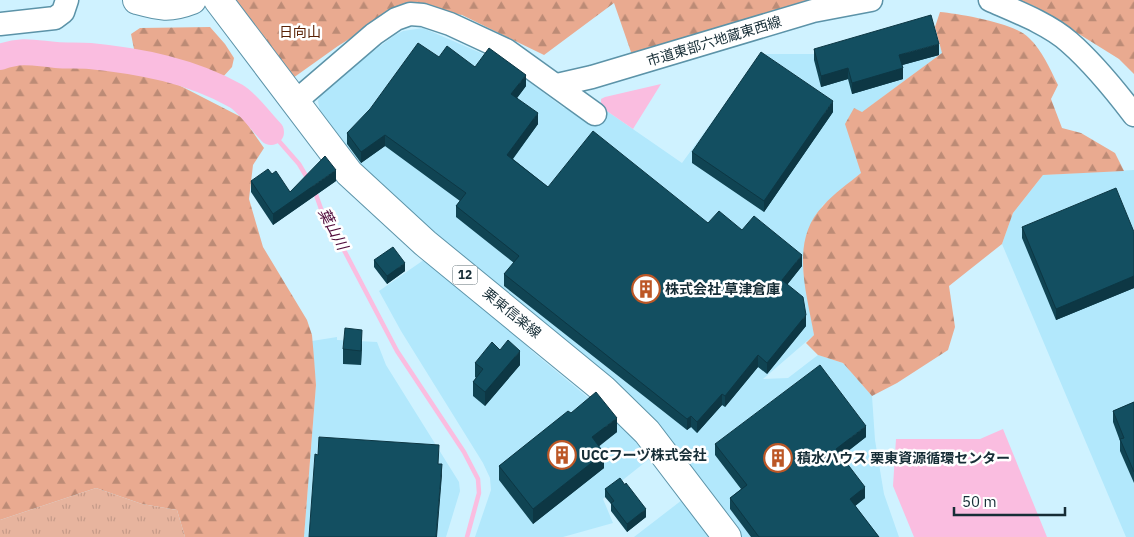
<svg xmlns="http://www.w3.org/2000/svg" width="1134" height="537" font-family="'IBM Plex Sans','Noto Sans JP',sans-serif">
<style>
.built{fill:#b2e8fc}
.grass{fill:url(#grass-tufts)}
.forest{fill:url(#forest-firs)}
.water{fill:#fabde0}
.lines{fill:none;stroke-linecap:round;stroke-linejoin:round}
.stream{stroke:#fabde0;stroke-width:4.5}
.river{stroke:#fabde0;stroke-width:26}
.minor-casing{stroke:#5c93a8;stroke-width:25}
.major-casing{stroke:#5c93a8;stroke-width:30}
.minor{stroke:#fff;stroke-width:22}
.major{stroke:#fff;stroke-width:28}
.wall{fill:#104453}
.shaded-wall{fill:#0d3744}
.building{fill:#134f61;stroke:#0d3744}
.labels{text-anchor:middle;stroke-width:5;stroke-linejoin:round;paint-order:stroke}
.shield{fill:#fff;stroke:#5c6c72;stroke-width:1}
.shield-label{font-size:12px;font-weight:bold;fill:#162d36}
.park-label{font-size:14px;fill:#5a2206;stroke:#fff}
.street-label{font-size:14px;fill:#162d36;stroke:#fff}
.poi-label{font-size:14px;font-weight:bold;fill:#162d36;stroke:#fff;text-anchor:start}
.water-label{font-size:15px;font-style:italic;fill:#4f0a3a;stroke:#fff}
</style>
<defs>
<pattern id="grass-tufts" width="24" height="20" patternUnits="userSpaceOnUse" patternTransform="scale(1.25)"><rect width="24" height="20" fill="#e7b49e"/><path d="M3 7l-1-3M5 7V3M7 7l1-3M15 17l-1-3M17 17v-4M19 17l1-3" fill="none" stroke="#c59b89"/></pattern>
<pattern id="forest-firs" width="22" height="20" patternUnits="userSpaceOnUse" patternTransform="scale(1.25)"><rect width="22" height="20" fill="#e9aa90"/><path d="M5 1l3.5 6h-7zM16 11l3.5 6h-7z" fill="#bc8b76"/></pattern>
</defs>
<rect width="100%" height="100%" fill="#cff2ff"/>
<path class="built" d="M931,24l4,3 7,26 -81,60v60l-39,33 -19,63 11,66 -51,44 25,-1 30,-23 25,8 29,33 3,44 9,54 15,43h-161l-370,-357 -47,-62 -3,-17 3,-11 74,-55 8,-4 20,-3 58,25 28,14 55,41 23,-3 14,2 81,56 79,-109h62z
M1134,170v367h-8l-124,-293 11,-31 30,-38z
M428,257l60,52 45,43 87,72 33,32 -34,27 -16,16 10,24 -50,14h-88l16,-47 -1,-12 -7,-15 -82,-132 -22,-40z
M337,337v3l40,2 9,23 73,117 1,9 -14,46h-142l12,-152 -4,-44z
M682,500l28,37h-76z"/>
<path class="grass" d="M96,488l46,16 35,6 8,27h-185v-17z"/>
<path class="forest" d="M234,0h583l-185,55 -18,-52 -70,52 -82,-40 -55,-12 -69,43 -45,32z
M1019,0h115v74l-15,-15 -85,-53z
M940,12c21,2 75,11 89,26 13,12 21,31 29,47l-7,14 11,29 19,5 34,20 9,18 -81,4 -30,38 -11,31 -53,42 6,41 -7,23 -51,33 -25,13 -29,-33 -25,-8 -12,-12 8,-8c-7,-42 -25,-94 9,-129 11,-13 25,-22 38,-33l-16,-49 9,-16 8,4 80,-59 -7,-26z
M210,27l15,17 9,14 -2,9 -10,11 -53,-18 -34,-6 -4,-20 9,-6z
M6,65h50l67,5 42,8 78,40 21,30 -11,17 -4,34 14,48 44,73 5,15 2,23 2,27 -12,152h-119l-8,-27 -35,-6 -46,-16 -96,32v-453z"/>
<path class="water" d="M661,84l-28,45 -32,-22v-8l4,-2z
M1003,429l44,108h-133l-21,-51 3,-47h84z"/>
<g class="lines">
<path class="stream" d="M271,132l28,32 10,17
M314,189l12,34 19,29 52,99 67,101 14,27 1,14 -12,44"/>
<path class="river" d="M0,57c22,-8 34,-4 56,-2 11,1 23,0 34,1 51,5 102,15 146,40 12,7 25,26 35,36"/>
<defs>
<path id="minor" d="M990,0c25,11 59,24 79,42 24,21 46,48 65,73
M0,24l55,-6 8,-6 4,-12
M557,85l35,-8 221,-66 58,-11
M296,101l78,-67 22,-15 14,-5 13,1 27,9 56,26 89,64"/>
<path id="major" d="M137,0c22,6 32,9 55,0
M218,0l131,173 76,70 178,146 44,43 80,105"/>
</defs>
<use href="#minor" class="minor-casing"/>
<use href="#major" class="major-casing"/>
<use href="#minor" class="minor"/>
<use href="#major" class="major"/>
</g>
<path class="wall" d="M814,49l125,6 -37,10 1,14 -51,15 -4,-15 -27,8 -7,-27z
M439,57l36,10 51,19 -9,12 21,26 -25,35 35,28 160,36 34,7 60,36 -15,19 19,41 -39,48 -9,-7 -33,40 -3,-2 -25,28 -6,-6 -4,3 -183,-144v-12l10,-11 -58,-46v-11l4,-5 -75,-55 -24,17 -14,-19v-11z
M833,112l-69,100 -72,-49v-11z
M272,174l18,18 46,-11 -63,44 -22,-33v-11z
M1022,227l112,5v56l-78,32 -34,-82z
M374,260l31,11 -18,13 -13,-17z
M362,344l-1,21 -18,-1v-15z
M500,350l20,15 -35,41 -12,-10v-14l3,-4 -1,-1v-14z
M1134,402v81l-14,-32v-10l-7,-19v-11z
M571,413l46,19 -19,14 6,22 -71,56 -34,-44v-14z
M866,437l-24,19 23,42 -10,8 24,31h-128l-21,-28v-11l11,-9 -26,-34v-11z
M605,489l41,28 -19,15 -16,-21v-7l-6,-7z"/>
<path class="shaded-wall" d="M939,44v11l-40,11v-11z
M848,68v11l-27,8v-11z
M903,68v11l-51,15v-11z
M526,75v11l-15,20v-12z
M833,101v11l-69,100v-11z
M538,113v11l-31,42v-11z
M385,135v11l-24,17v-11z
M336,170v11l-63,44v-11z
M802,255v11l-20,25v-11z
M405,263v8l-18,13v-8z
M1134,276v12l-78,32v-11z
M806,315v11l-39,48v-11z
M362,330v14l-1,21v-14z
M520,351v14l-35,41v-14z
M758,355v12l-33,40v-11z
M722,394v11l-25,28v-11z
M691,416v11l-4,3v-11z
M617,418v14l-25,20v-15z
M866,426v11l-30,23v-11z
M604,453v15l-71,56v-15z
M442,464v11l-5,62h-1z
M865,487v11l-15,12v-11z
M646,509v8l-19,15v-8z"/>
<path class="building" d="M931,15l8,29 -40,11 4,13 -51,15 -4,-15 -27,8 -7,-27z
M418,43l21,14 8,-11 28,21 14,-19 37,27 -15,19 27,19 -31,42 41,32 45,-56 115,92 11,-12 23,19 12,-14 48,39 -20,25 21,17 3,18 -39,48 -9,-8 -33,41 -3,-2 -25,28 -6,-6 -4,3 -183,-145 15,-18 -63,-50 10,-13 -81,-58 -24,17 -14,-19 23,-24z
M761,52l72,49 -69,100 -72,-49z
M325,156l11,14 -63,44 -22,-33 17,-12 4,5 4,-3 14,21z
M1116,188l18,44v44l-78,33 -34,-82z
M393,247l12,16 -18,13 -13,-16z
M345,328l17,2 -1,21 -18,-2z
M508,340l12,11 -35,41 -12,-10 10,-13 -8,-6 17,-21 8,8z
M820,365l46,61 -30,23 29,38 -15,12 29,38h-120l-29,-39 17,-13 -32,-41z
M596,392l21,26 -25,19 12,16 -71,56 -34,-43 69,-55 3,2z
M1134,402v70l-14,-33 4,-1 -11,-27z
M319,437l120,8 -1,19h4l-6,73h-127l6,-83 3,1z
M620,478l5,7 1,-2 20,26 -19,15 -16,-21 3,-2 -9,-12z"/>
<defs>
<symbol id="building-ring" viewBox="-11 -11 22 22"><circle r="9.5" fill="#fff" stroke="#bc5726" stroke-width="1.5"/><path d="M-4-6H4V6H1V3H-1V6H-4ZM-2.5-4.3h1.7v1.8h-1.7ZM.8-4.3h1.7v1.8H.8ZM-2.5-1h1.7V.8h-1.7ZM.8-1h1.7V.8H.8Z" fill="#bc5726"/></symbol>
</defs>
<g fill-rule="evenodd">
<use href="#building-ring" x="630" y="273" width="32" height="32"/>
<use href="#building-ring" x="546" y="439" width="32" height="32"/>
<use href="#building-ring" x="762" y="442" width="32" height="32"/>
</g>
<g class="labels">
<rect class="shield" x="452.5" y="265.5" width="25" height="19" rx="4"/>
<g class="shield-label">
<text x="465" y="279">12</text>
</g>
<g class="park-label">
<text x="300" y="37">日向山</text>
</g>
<g class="street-label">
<text transform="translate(714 41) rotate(-17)" y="5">市道東部六地蔵東西線</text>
<text transform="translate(512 313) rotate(39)" y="5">栗東信楽線</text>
</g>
<g class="poi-label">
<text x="665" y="294">株式会社 草津倉庫</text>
<text x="581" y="460">UCCフーヅ株式会社</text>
<text x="797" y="463">積水ハウス 栗東資源循環センター</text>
</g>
<g class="water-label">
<text transform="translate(333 229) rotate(62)" y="5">葉山川</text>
</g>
</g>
<path d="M954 507v8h111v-8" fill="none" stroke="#162d36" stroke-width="2.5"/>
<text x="962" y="507" font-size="15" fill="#162d36" stroke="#ffffff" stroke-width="4" paint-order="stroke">50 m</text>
</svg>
